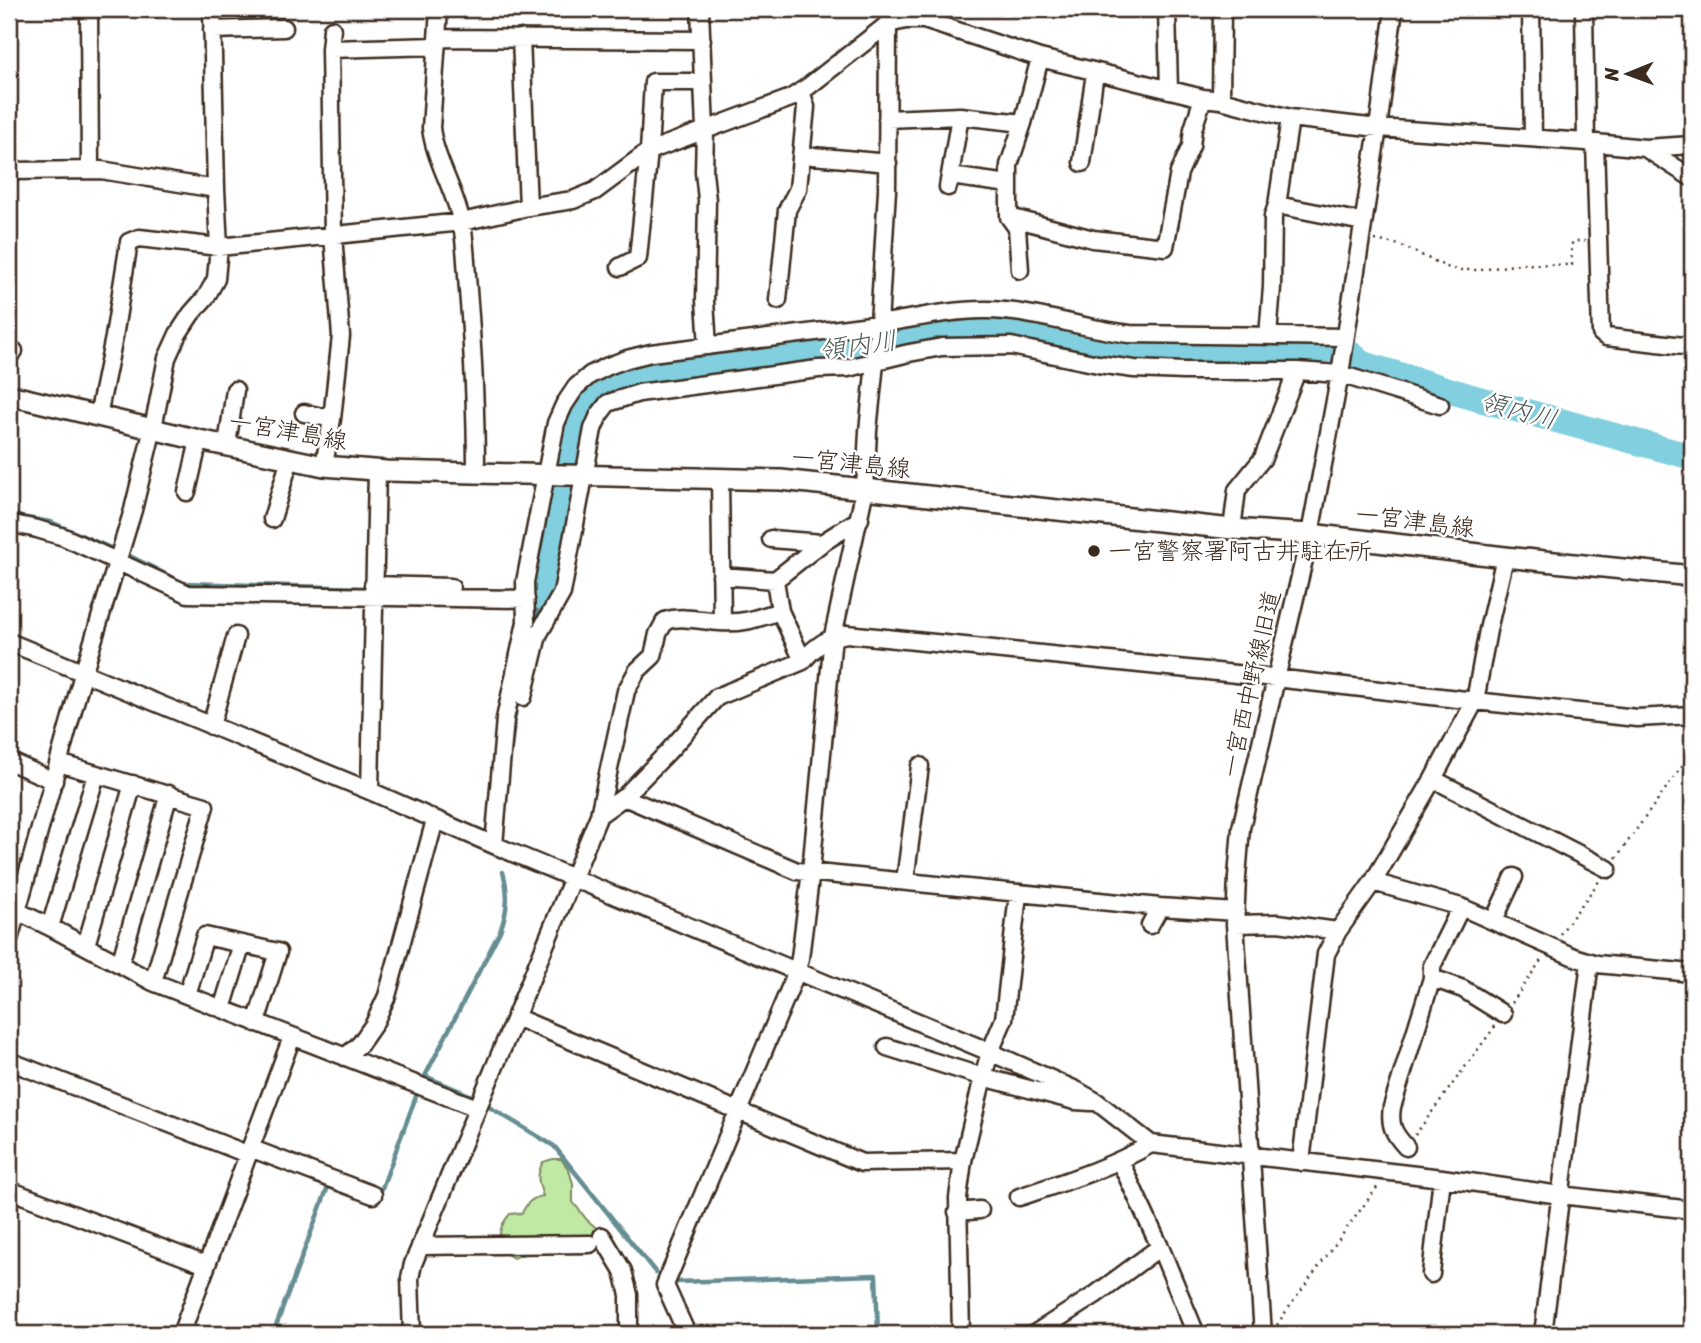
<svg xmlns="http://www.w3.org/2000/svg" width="1701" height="1343" font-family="Sriracha,'Klee One',sans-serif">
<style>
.green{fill:#c0e9a5;stroke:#7e8a62;stroke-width:2}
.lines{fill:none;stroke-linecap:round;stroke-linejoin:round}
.stream{stroke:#658d92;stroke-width:4.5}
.river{stroke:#81cfdf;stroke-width:26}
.minor-casing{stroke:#3b2a1e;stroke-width:21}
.major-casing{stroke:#3b2a1e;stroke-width:24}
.path{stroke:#3b2a1e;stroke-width:2.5;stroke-dasharray:2 5;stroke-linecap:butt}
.minor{stroke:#fff;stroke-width:16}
.major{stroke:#fff;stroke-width:19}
.poi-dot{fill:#3b2a1e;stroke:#fff;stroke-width:2.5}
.labels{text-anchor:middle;stroke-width:5;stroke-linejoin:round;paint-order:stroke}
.street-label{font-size:24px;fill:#3b2a1e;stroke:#fff}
.poi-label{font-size:24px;fill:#3b2a1e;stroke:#fff;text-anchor:start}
.water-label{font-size:26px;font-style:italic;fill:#505c58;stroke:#fff}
</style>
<rect width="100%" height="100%" fill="#fff"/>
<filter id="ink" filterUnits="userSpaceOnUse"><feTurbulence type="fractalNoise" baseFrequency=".0143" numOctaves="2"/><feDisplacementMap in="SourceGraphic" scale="14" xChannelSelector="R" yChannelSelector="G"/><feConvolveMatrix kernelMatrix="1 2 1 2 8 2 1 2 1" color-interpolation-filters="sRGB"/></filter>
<g filter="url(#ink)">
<path class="green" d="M553,1159h8l8,11 4,14v18l14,18 13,11 -2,15 -68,6 -17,6 -13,-8c-2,-15 0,-25 10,-36l12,-1c5,-10 9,-15 21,-17 -5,-14 -7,-21 0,-34z"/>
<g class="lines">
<path class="stream" d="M9,515l42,7 62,27
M126,554l57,29 184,5
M530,595l11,1 -8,34
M508,771l9,-71
M425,1076l52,22
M424,1078l76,-147c8,-21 9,-37 3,-59
M486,1105l68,41 102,127
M379,1196l39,-105
M677,1282l199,-7 2,59
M273,1334l56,-150 3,1"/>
<path class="river" d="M1351,354l12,10 105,32 224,61
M541,596l41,-181c19,-26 27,-31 58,-41l346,-46 60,10 73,15 155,2 23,-6h35"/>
<defs>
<path id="minor" d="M89,9l1,161
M439,9l-8,119c4,32 23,60 30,92 5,22 5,47 7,70 5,61 8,122 8,183
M700,9l5,121 -1,42 3,28 -2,101 3,45
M1167,9l2,81
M1531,9l2,129
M1584,9l2,133
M212,30l72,-2
M437,38l265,2
M521,38l7,169
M330,49l107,-3
M1040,58l-17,65 -14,42v52l84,22 72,8 14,-74 12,-27 2,-17 10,-31
M1221,100l1,-91
M1290,118l-13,87 86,17
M887,119l73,-3 63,7
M1595,143l6,190 5,4 86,10
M1645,148l47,-3
M802,155l86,8
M1082,163l13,-90
M9,171l92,-1 115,19
M950,176l59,8
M948,187l12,-71
M1009,217l8,11 3,42
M620,267l18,-9 11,-107 4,-69h50
M778,300l9,-90 11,-21 8,-82 -5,-16
M1268,336l4,-49 1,-71 4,-11
M9,351h5
M304,413l28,6
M98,416l16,-79 15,-95 10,-4 80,9 243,-25 66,-15 45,-7 22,-9 54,-40 142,-53 18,-12 79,-62 18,-4h18l116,38 163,40 18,2 69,18 88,10 208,14 59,6 47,30
M227,445l8,-55
M324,466l8,-47 9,-83 -8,-101 -3,-186 2,-20
M720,479l2,143
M187,492l12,-52
M272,519l18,-60
M9,523l28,6 27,8 124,57 338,5
M1232,529l5,-39 26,-32 34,-87
M771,539l51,4
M721,576l54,4 47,-37 38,-24
M775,580l5,31 23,50
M373,585l78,2
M9,642l361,149 124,54 496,207 86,38 21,12 54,42 291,34 118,17 132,15
M523,697l15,-62 24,-42 31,-164 6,-14 9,-12 31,-10 179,-24 30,-1 61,-15 33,-6 69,-1 87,18 36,5 50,2h113l43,3 100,31
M211,726l25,-90
M9,761l45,20
M59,763l146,43 -52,176
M1433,779l175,90
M370,791l7,-321
M624,797l42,-43 51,-57 86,-36c12,-15 25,-24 44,-27l428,44 200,23 162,17 55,-3
M599,815l27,-124 11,-20 16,-15 5,-22 7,-13c17,-6 37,0 55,1 24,2 38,-4 60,-11
M494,845l11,-126 21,-97 -1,-40 31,-159 8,-18 12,-18 14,-12 18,-9 19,-7 24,-6c75,-9 151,-19 227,-29 35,-5 70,-14 105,-14 47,-1 99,19 147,24l214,3
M905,881l15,-115
M1373,882l88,25 113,50 23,7 95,9
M9,907l41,20 103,55 324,126
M1461,907l-29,59v12l31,11 40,25
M1494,920l20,-43
M1235,924l43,-1 60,8
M1150,925l10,-18
M50,927l46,-152
M9,940l74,-266 50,-164 20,-82 14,-70 11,-24 13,-20 15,-17 10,-18 3,-32 -3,-58 -4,-180
M86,945l47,-161
M120,964l49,-170
M187,995l18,-59 73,16 -22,71
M222,1009l20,-65
M515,1017l347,146 101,-2
M887,1047l96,30 92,24 16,1
M345,1057l15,-13 14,-20 13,-28 48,-176
M9,1061l238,93
M1406,1147c-12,-13 -17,-21 -14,-40l40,-129
M250,1148l123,47
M1120,1161l40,86 36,87
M1301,1162l25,-208 12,-23 35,-49 60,-103 42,-78 13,-71 17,-73
M9,1190l197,75
M1019,1197c45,-15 91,-29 132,-53
M957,1212l23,-2
M602,1236l21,35 6,24v39
M420,1246l170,-2
M1431,1274l11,-96
M181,1334l111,-297
M412,1334l-2,-56 3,-14 186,-449 25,-18 173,74 363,36 76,5
M687,1334l-22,-49 132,-314 3,-13 11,-87 22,-235 32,-147 3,-58 11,-107 8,-134 1,-166 3,-15
M961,1334l-3,-136 5,-37 20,-84 7,-25 14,-33 14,-125
M1034,1334l61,-39 65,-48
M1263,1334l-28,-410 2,-47 4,-49 69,-294 30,-160 38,-246 16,-119
M1543,1334l47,-372"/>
<path id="major" d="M9,395l190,45 125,26 62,5 395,9 451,49 78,5 195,23 187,19"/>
</defs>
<use href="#minor" class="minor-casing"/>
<use href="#major" class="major-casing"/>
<path class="path" d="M1375,240l25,5 49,23 10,2h22l39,-6 52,1 -1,-20 3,-4h11
M1616,858l76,-106
M1560,934l40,-54
M1512,1003l30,-44
M1415,1135l81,-110
M1277,1325l10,-15 91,-124"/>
<use href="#minor" class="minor"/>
<use href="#major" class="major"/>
</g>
</g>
<circle class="poi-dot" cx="1094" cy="551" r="7"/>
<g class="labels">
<g class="street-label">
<text transform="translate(288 431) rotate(10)" y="8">一宮津島線</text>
<text transform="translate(851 463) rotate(6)" y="8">一宮津島線</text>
<text transform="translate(1415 521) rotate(7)" y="8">一宮津島線</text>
<text transform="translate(1251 684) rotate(-77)" y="8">一宮西中野線旧道</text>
</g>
<g class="poi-label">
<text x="1108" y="559">一宮警察署阿古井駐在所</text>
</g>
<g class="water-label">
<text transform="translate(858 345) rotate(-8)" y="9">領内川</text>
<text transform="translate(1519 410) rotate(15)" y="9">領内川</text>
</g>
</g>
<rect width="1701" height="1343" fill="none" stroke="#fff" stroke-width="35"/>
<rect x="18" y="18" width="1666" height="1308" fill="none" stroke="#3b2a1e" stroke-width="2.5" filter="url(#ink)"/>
<g transform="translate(1628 74) rotate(269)" stroke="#ffffff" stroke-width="5" paint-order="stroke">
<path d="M0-5L12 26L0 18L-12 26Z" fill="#3b2a1e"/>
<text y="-10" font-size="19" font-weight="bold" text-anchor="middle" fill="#3b2a1e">N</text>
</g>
</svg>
